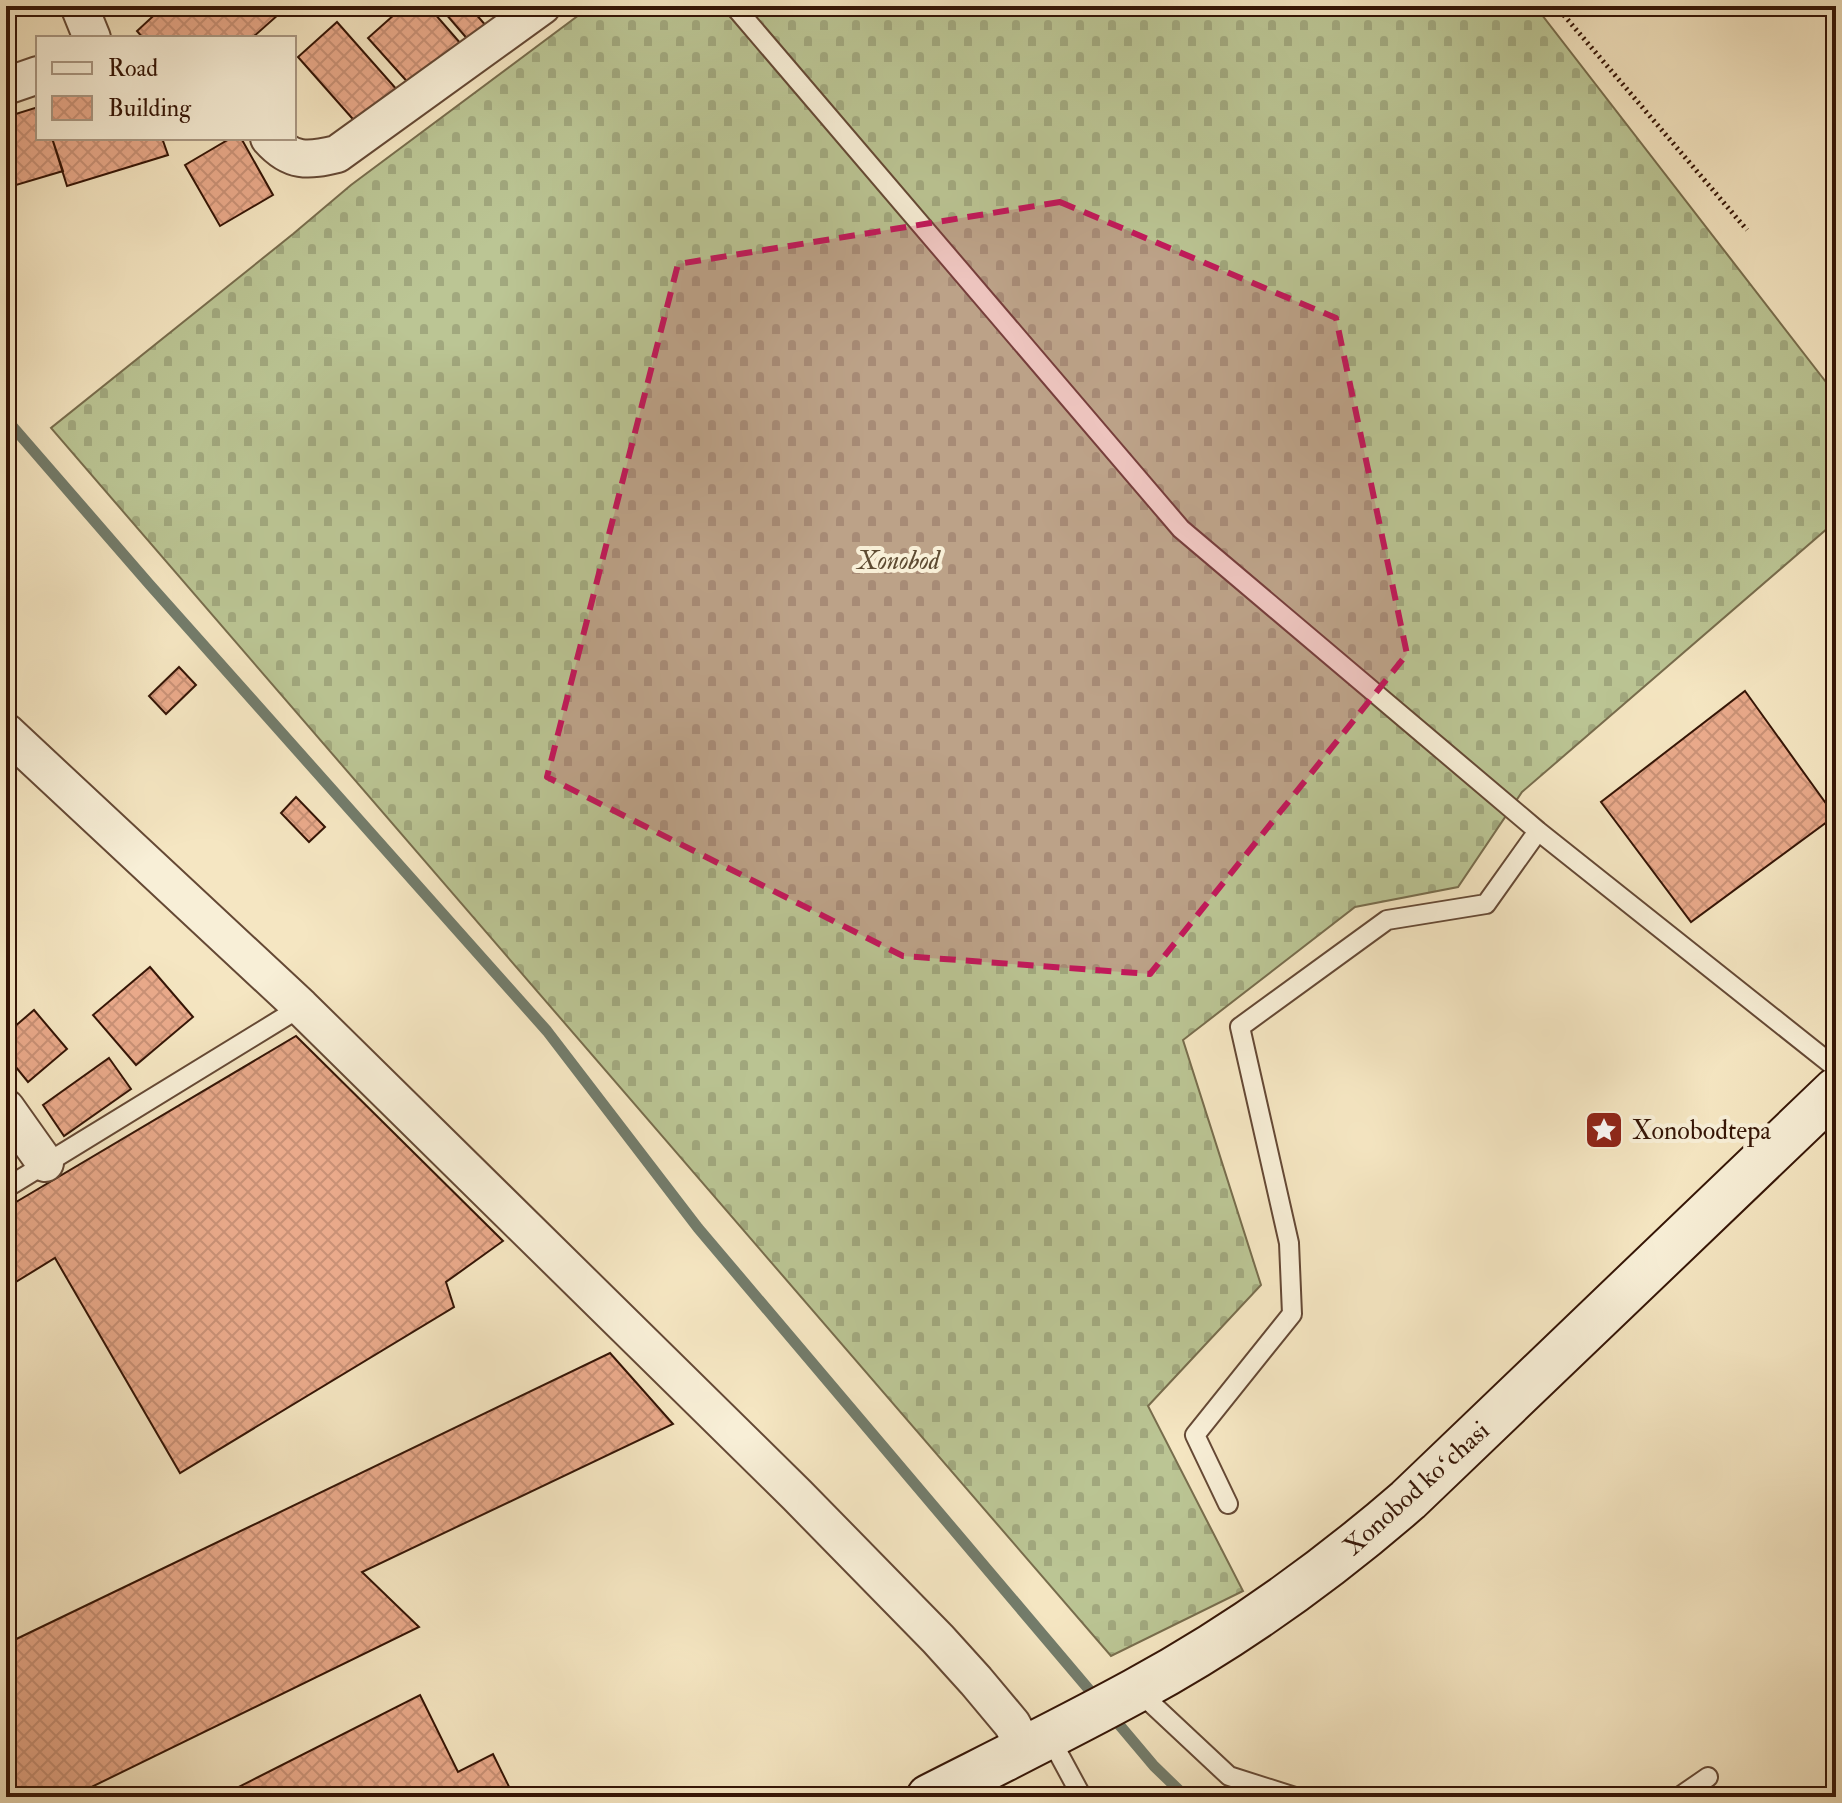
<svg xmlns="http://www.w3.org/2000/svg" width="1842" height="1803" font-family="'IM FELL Double Pica',serif">
<style>
.cemetery{fill:url(#cemetery-stones);stroke:#786d4d;stroke-width:2}
.lines{fill:none;stroke-linecap:round;stroke-linejoin:round}
.stream{stroke:#737c6b;stroke-width:11}
.building{fill:url(#building-cross-hatch);stroke:#351506;stroke-width:2}
.lane-casing{stroke:#654935;stroke-width:22}
.street-casing{stroke:#654935;stroke-width:40}
.secondary-casing{stroke:#351506;stroke-width:48}
.path{stroke:#351506;stroke-width:5;stroke-dasharray:2 4;stroke-linecap:butt}
.lane{stroke:#f8efd7;stroke-width:18}
.street{stroke:#f8efd7;stroke-width:36}
.secondary{stroke:#f8efd7;stroke-width:44}
.marked{fill:#c2185b;fill-opacity:0.2;stroke:#c2185b;stroke-width:6;stroke-dasharray:16 10;stroke-linejoin:round}
.labels{text-anchor:middle;stroke-width:8;stroke-linejoin:round;paint-order:stroke}
.park-label{font-size:26px;font-style:italic;fill:#5d4a31;stroke:#f8efd7}
.poi-label{font-size:26px;fill:#351506;stroke:#f8efd7;text-anchor:start}
.street-label{font-size:26px;fill:#351506;stroke:#f8efd7}
</style>
<defs>
<pattern id="cemetery-stones" width="16" height="16" patternUnits="userSpaceOnUse" patternTransform="scale(2)"><rect width="16" height="16" fill="#bbc594"/><path d="M2 7V4a2 2 0 0 1 4 0v3zM10 15v-3a2 2 0 0 1 4 0v3z" fill="#a1a87e"/></pattern>
<pattern id="building-cross-hatch" width="8" height="8" patternUnits="userSpaceOnUse" patternTransform="scale(2)"><rect width="8" height="8" fill="#eaaa8b"/><path d="M0 0l8 8M0 8l8-8" fill="none" stroke="#c99176"/></pattern>
</defs>
<rect width="100%" height="100%" fill="#f5e6c2"/>
<filter id="stains"><feTurbulence type="fractalNoise" baseFrequency=".0025" numOctaves="4"/><feColorMatrix values="0 0 0 0 .2 0 0 0 0 .09 0 0 0 0 .02 0 0 0 .5 -.17"/></filter>
<radialGradient id="worn" r=".72"><stop offset=".6" stop-color="#630" stop-opacity="0"/><stop offset="1" stop-color="#630" stop-opacity=".3"/></radialGradient>
<path class="cemetery" d="M591,6h944l301,389v126l-314,271 -64,95 -103,20 -172,133 78,245 -113,121 95,185 -132,65 -1060,-1228 242,-194 58,-49z"/>
<g class="lines">
<path class="stream" d="M6,419l144,166 397,446 151,197 399,471
M1111,1715l43,51 32,31"/>
</g>
<path class="building" d="M164,6h124l-36,32h-109l-6,-7z
M404,6h24l33,38 -49,43 -44,-49z
M439,6h30l18,21 -17,15z
M337,22l61,69 -39,35 -61,-69z
M38,107v31h14l11,33 -57,17v-71z
M52,138h110l6,17 -101,31z
M231,138h10l32,57 -53,31 -35,-61z
M179,667l17,18 -30,29 -17,-18z
M1745,691l90,125 -144,106 -90,-120z
M296,797l29,30 -16,15 -28,-29z
M150,967l43,50 -57,48 -43,-50z
M34,1010l33,39 -39,33 -22,-27v-21z
M296,1036l207,205 -57,41 8,25 -274,166 -125,-215 -49,30v-80z
M109,1058l22,31 -67,47 -21,-31z
M610,1353l63,71 -311,148 57,55 -348,170h-65v-153z
M420,1695l38,77 35,-18 21,43h-295z"/>
<g class="lines">
<defs>
<path id="lane" d="M734,6l447,523 357,302 298,237
M6,1188l295,-181
M1228,1504l-33,-69 97,-121 -3,-71 -49,-216 147,-107 99,-16 52,-73
M1137,1690l92,86 66,21
M1049,1736l33,61
M1679,1797l29,-20"/>
<path id="street" d="M79,6l13,32
M6,86l32,-11
M269,138c22,25 39,23 68,16l205,-148
M6,732l295,275 496,488 141,144 38,42 36,43 13,24
M6,1108l39,55"/>
<path id="secondary" d="M929,1797c69,-35 138,-69 206,-106 98,-53 189,-118 273,-191l428,-410"/>
</defs>
<use href="#lane" class="lane-casing"/>
<use href="#street" class="street-casing"/>
<use href="#secondary" class="secondary-casing"/>
<path class="path" d="M1556,6l191,224"/>
<use href="#lane" class="lane"/>
<use href="#street" class="street"/>
<use href="#secondary" class="secondary"/>
</g>
<path class="marked" d="M1060,202l276,116 71,336 -257,320 -247,-18 -356,-179 131,-513z"/>
<defs>
<symbol id="sight-square" viewBox="-11 -11 22 22"><rect x="-9" y="-9" width="18" height="18" rx="4" fill="#8f2418" stroke="#f8efd7"/><path d="M0-6L1.8-2.2L6-1.7L2.9 1.2L3.7 5.4L0 3.3L-3.7 5.4L-2.9 1.2L-6-1.7L-1.8-2.2Z" fill="#fff"/></symbol>
</defs>
<g fill-rule="evenodd">
<use href="#sight-square" x="1582" y="1108" width="44" height="44"/>
</g>
<g class="labels">
<g class="park-label">
<text x="898" y="569">Xonobod</text>
</g>
<g class="poi-label">
<text x="1632" y="1139">Xonobodtepa</text>
</g>
<g class="street-label">
<text transform="translate(1416 1488) rotate(-42)" y="9">Xonobod koʻchasi</text>
</g>
</g>
<rect width="1842" height="1803" fill="none" stroke="#f5e6c2" stroke-width="32"/>
<rect x="8" y="8" width="1826" height="1787" fill="none" stroke="#351506" stroke-width="4"/>
<rect x="16" y="16" width="1810" height="1771" fill="none" stroke="#351506" stroke-width="2"/>
<rect x="36" y="36" width="260" height="104" fill="#f8efd7" stroke="#aa9883" stroke-width="2"/>
<rect x="52" y="62" width="40" height="12" fill="#f8efd7" stroke="#aa9883" stroke-width="2"/>
<text x="108" y="76" font-size="24" fill="#351506">Road</text>
<rect x="52" y="96" width="40" height="24" fill="url(#building-cross-hatch)" stroke="#aa9883" stroke-width="2"/>
<text x="108" y="116" font-size="24" fill="#351506">Building</text>
<rect width="100%" height="100%" filter="url(#stains)"/>
<rect width="100%" height="100%" fill="url(#worn)"/>
</svg>
